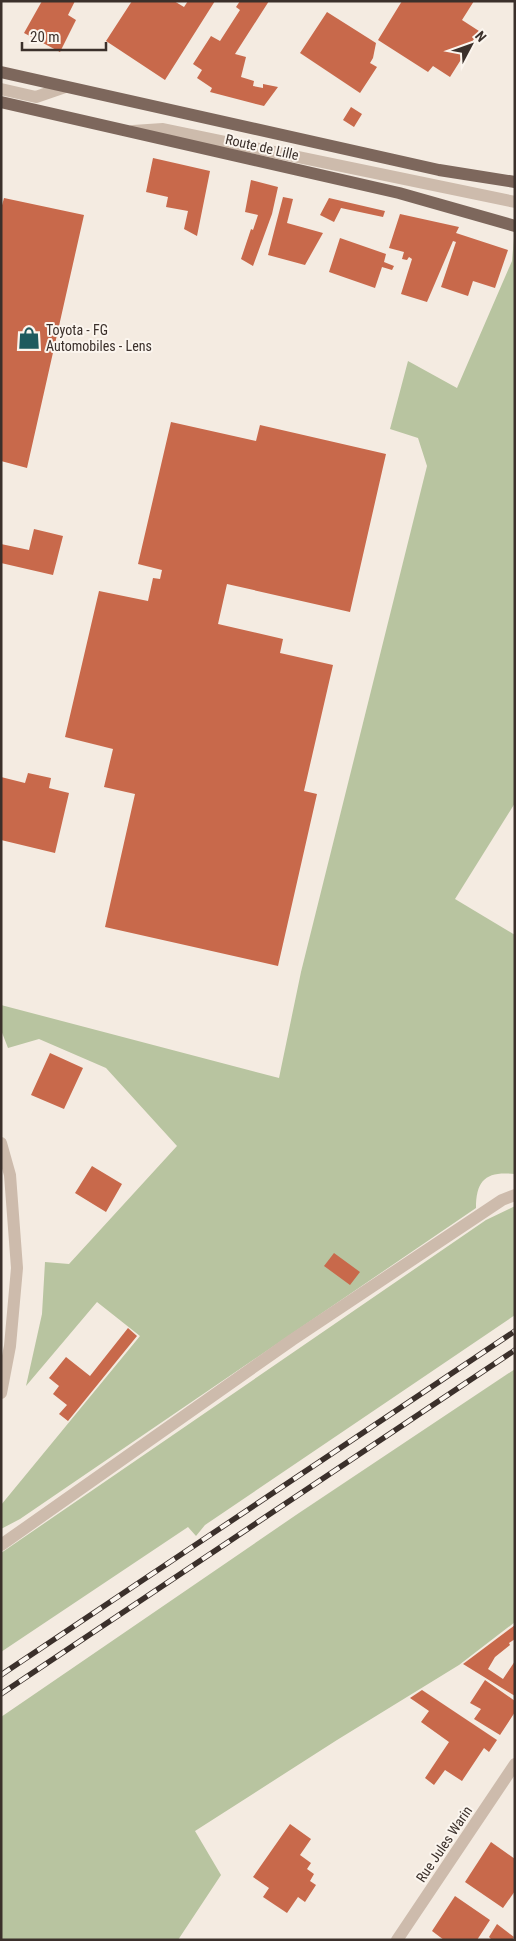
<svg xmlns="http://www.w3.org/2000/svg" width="516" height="1941" font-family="'Roboto Condensed',sans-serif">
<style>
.green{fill:#b8c4a0}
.building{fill:#c8694b}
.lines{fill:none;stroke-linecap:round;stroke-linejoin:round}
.minor{stroke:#cdbbac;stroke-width:12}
.major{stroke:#7d675c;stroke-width:12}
.rail-casing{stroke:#3b302b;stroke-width:5.5}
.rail{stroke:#fbf5ee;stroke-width:4;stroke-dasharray:11;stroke-linecap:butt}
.labels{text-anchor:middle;stroke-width:4;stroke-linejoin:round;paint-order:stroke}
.street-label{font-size:14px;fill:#3b302b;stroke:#fbf5ee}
.poi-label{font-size:14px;fill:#3b302b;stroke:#fbf5ee;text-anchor:start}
</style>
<rect width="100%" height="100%" fill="#f4ebe1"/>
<path class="green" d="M514,238l1,565 -60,96 60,36v239c-28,-3 -39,5 -39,34l-456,311 -19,10v-24l139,-169 -43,-34 -71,84 16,-72 3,-52 24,2 108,-118 -71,-78 -67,-29 -31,9 -7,-18v-25l278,73 22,-106 126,-506 -9,-28 -28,-9 18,-68 49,27 55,-127z
M515,1206v109l-310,210 -9,11 -8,-9 -187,125v-99l485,-333z
M515,1369v253l-56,43 -122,75 -142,91 26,44 -43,65h-177v-223l295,-202z"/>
<path class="building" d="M42,1h33l-7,14 8,5 -16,32 -36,-19z
M132,1h42l10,6 4,-6h27l-50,79 -59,-39z
M240,1h29l-34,53 11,3 -5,20 13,4 -1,5 10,2v-4l15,3 -14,19 -54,-14 2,-4 -15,-10 5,-8 -9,-6 18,-28 9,5 20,-31 -4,-3z
M402,1h72l-12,19 17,11 -29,46 -17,-11 -5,6 -50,-32z
M327,12l49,31 -3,15 -3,5 7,4 -17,26 -60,-40z
M351,107l11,7 -8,13 -11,-7z
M153,158l57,13 -13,65 -13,-7 4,-18 -22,-4 2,-10 -22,-5z
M251,180l27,7 -6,27 -19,52 -12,-7 10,-30 2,1 5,-15 -13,-3z
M283,197l10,2 -6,24 36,10 -18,32 -37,-10z
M4,198l80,17 -57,253 -26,-7v-252z
M329,198l56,13 -2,6 -42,-9 -7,14 -14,-7z
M400,214l59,13 -3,6 52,17 -13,38 -22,-7 -5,15 -27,-9 15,-45 -3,-1 -26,61 -26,-8 11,-35 -3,-2 -2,3 -5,-1 2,-7 -15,-4z
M340,238l46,16 -2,8 10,4 -2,4 -10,-3 -7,21 -46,-16z
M171,422l85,19 4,-16 126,29 -36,158 -123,-28 -9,40 65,15 -3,14 53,12 -29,126 13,3 -39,172 -173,-39 30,-133 -31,-7 9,-38 -48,-12 34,-146 49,10 5,-23 7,1 2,-9 -24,-6z
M34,529l29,7 -10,39 -52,-12v-19l28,6z
M28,773l23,5 -2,10 20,5 -14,60 -54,-13v-63l24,6z
M50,1053l33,15 -19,41 -33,-14z
M92,1166l30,18 -16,28 -31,-19z
M334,1253l26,19 -10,13 -26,-19z
M128,1328l9,8 -69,85 -9,-7 8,-9 -14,-11 6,-8 -10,-8 17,-21 24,19z
M515,1625v14l-6,4 1,2 -15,12 -7,12 15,10 12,-18v35l-52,-32z
M485,1680l30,21v11l-15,23 -26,-16 7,-10 -11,-6z
M422,1690l75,50 -8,12 -5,-4 -22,33 -17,-11 -11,15 -9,-7 24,-36 -28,-20 8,-11 -19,-13z
M290,1824l21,15 -11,16 11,8 -4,6 7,5 -4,7 6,4 -11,17 -7,-5 -11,16 -24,-16 6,-9 -16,-11z
M491,1842l24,17v32l-12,17 -38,-26z
M455,1896l35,24 -13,20h-33l-12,-9z
M497,1924l17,13 -2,3h-20l-3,-3z"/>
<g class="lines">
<path class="minor" d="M1,89l35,8 29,-10
M133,131l30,-2 352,73
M1,1143l9,32 7,93 -7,78 -9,47
M1,1545l291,-205 210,-140 13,-5
M397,1940l118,-176"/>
<path class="major" d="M1,72l438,98 76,12
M1,102l398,91 116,33"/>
<defs>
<path id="rail" d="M1,1675l514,-344
M1,1694l514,-344"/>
</defs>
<use href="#rail" class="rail-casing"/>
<use href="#rail" class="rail"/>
</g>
<defs>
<symbol id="shop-bare" viewBox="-9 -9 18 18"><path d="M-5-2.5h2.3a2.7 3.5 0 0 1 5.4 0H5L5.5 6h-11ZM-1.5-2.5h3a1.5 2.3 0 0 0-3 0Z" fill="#1f5a5e" stroke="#fbf5ee" stroke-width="2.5" paint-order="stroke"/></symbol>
</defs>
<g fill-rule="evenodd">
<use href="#shop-bare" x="13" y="322" width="32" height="32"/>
</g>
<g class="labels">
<g class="street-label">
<text transform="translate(262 147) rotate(13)" y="5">Route de Lille</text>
<text transform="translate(444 1844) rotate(-56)" y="5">Rue Jules Warin</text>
</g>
<g class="poi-label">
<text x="46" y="335">Toyota - FG<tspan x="46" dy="16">Automobiles - Lens</tspan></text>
</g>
</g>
<rect width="516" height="1941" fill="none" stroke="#3b302b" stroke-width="5"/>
<g transform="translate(471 45) rotate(49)" stroke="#fbf5ee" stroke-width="4" paint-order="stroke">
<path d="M0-4L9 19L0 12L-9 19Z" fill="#3b302b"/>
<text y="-8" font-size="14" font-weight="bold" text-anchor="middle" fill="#3b302b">N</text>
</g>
<path d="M22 42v8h84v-8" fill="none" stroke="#3b302b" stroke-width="2.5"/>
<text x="30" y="42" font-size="15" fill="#3b302b" stroke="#fbf5ee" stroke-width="4" paint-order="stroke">20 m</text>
</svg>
